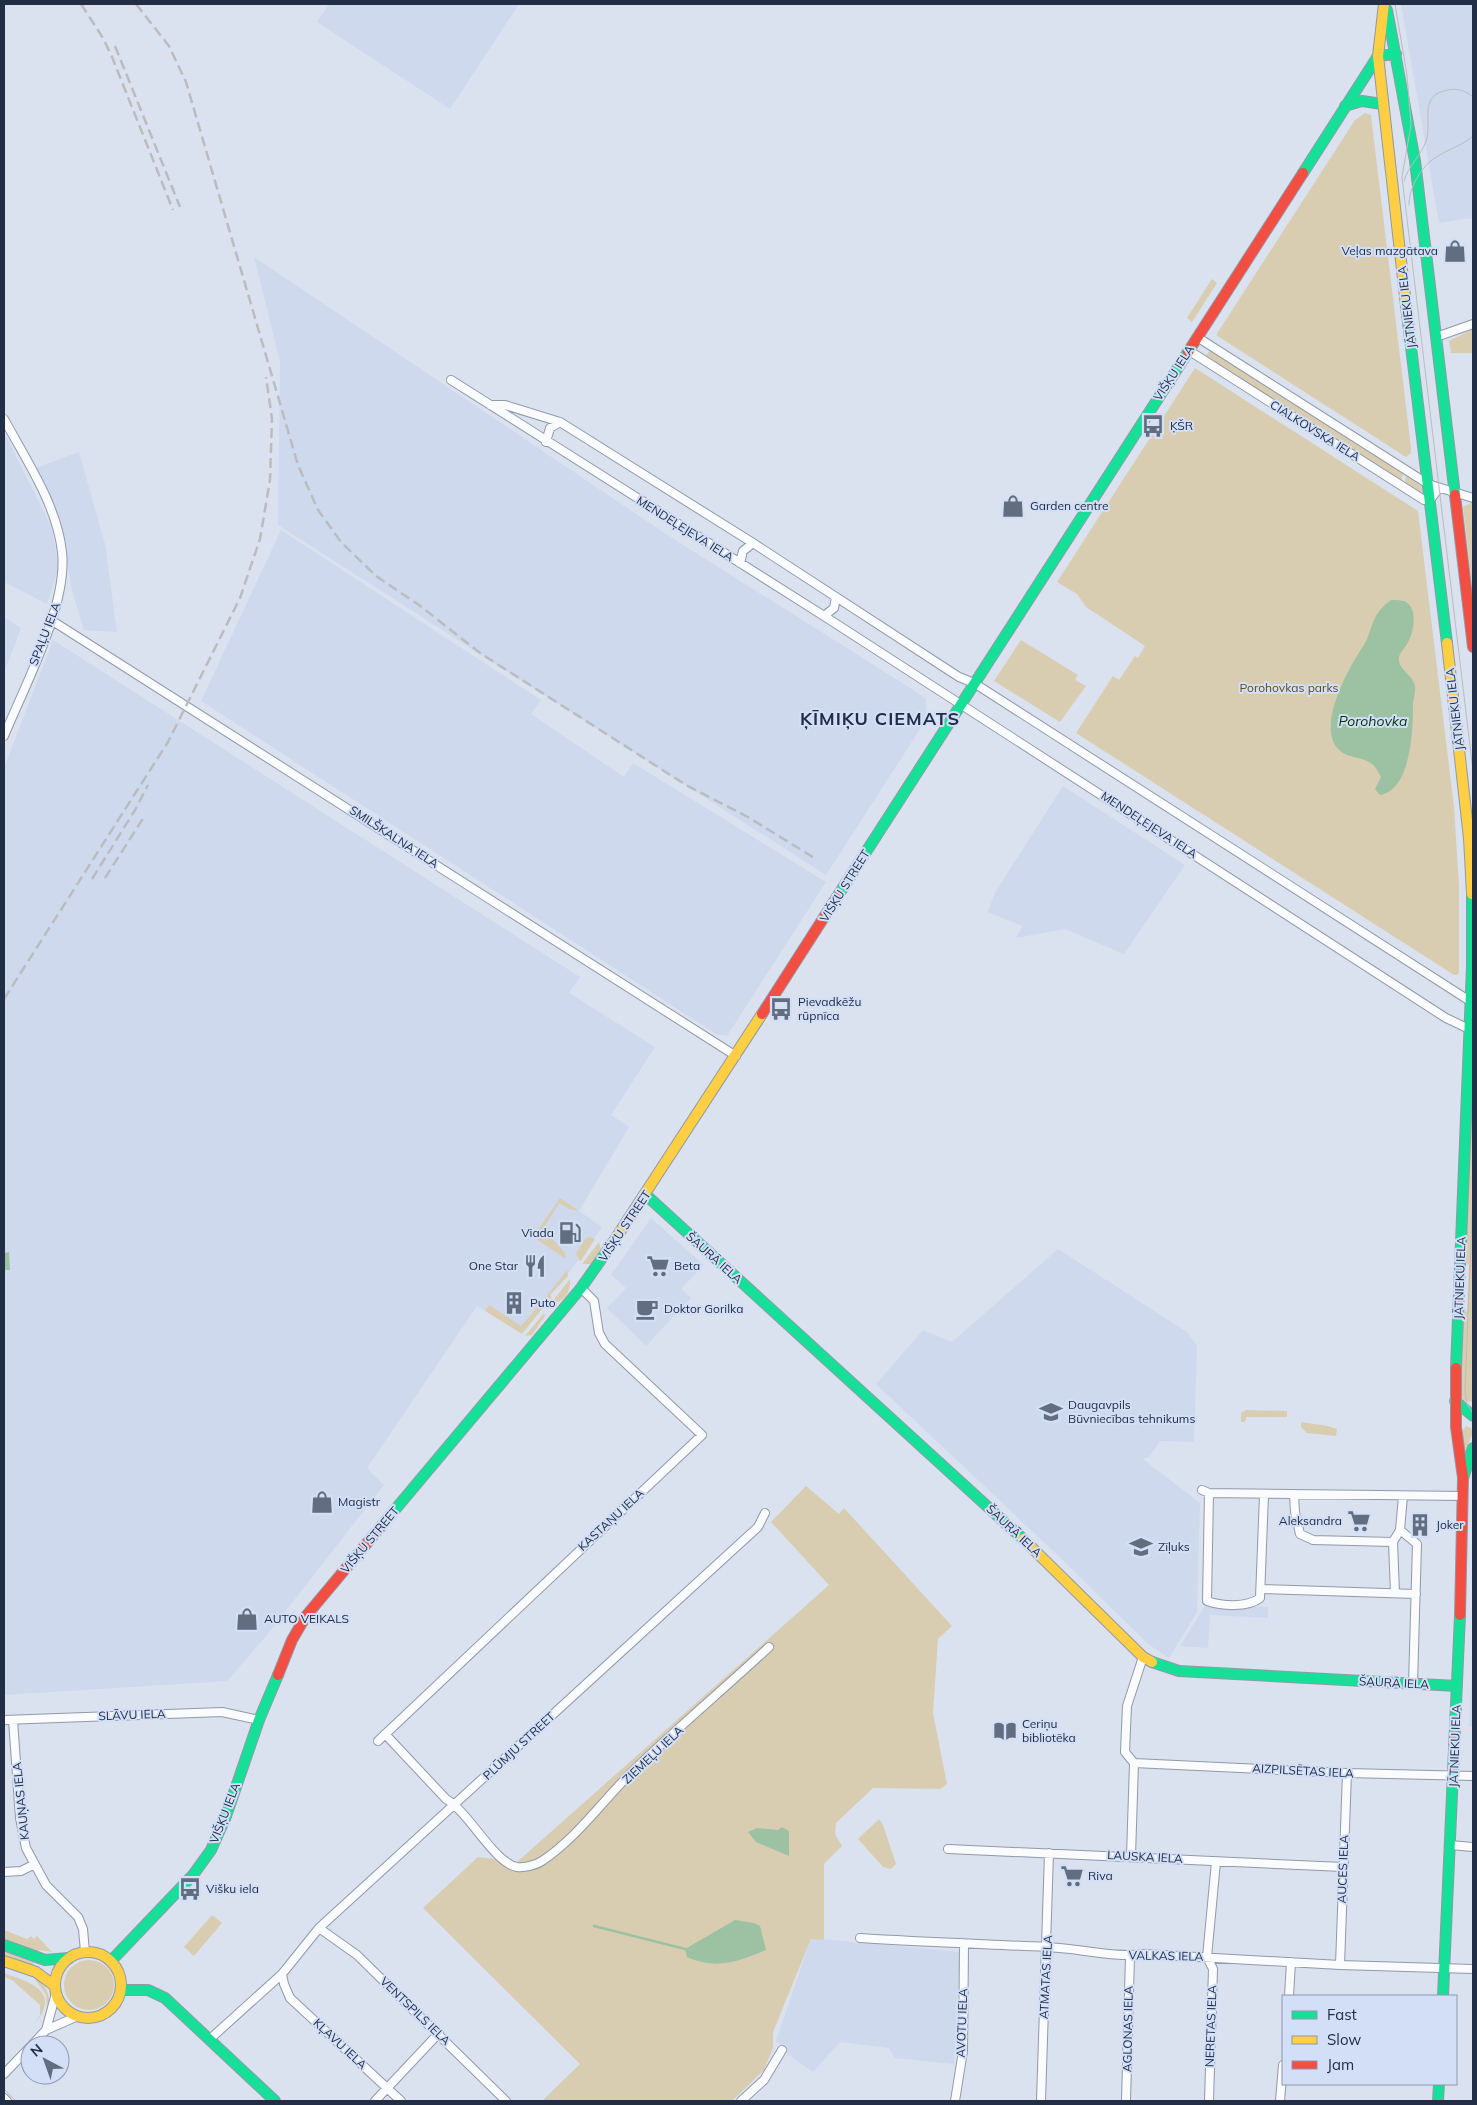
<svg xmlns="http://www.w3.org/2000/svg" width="1477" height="2105" font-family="Mulish,sans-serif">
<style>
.built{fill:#ced9ee}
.green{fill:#d9cdb1}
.water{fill:#9dc1a3}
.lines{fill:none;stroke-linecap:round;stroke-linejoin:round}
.stream{stroke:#9dc1a3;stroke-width:2.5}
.street-casing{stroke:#9199a9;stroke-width:10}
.fast-casing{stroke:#9199a9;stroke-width:12}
.slow-casing{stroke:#9199a9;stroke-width:12}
.jam-casing{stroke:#9199a9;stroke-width:12}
.street{stroke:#f9fbfd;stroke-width:8}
.fast{stroke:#16e098;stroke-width:10}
.slow{stroke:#ffcf43;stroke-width:10}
.jam{stroke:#f24e42;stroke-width:10}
.tram{stroke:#babcc0;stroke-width:1}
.rail{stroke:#babcc0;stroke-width:2.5;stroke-dasharray:10 5;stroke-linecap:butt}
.labels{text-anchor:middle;stroke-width:4;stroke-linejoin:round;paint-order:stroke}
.poi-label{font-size:12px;fill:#222e45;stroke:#d2dff7;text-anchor:start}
.street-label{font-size:12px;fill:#222e45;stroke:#d2dff7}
.park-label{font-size:12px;fill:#604b1c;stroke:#d2dff7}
.water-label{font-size:14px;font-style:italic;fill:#003606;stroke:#d2dff7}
.district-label{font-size:18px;font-weight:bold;letter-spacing:1px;fill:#222e45;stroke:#d2dff7}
</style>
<rect width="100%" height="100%" fill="#dae2ef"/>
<path class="built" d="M329,4h190l-69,105 -133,-87z
M1401,4h72v216l-2,-2 -32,5z
M254,257l415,279 257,162v22l-100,155 -548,-350 2,-163z
M4,432l47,94 8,41 -12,37 -43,-22z
M79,452l26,92 12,88 -33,-2 -11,-36 -11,-59 -26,-67z
M281,530l260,170 -10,14 93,63 9,-14 193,119 -99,154 -11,-2 -515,-333z
M4,617l17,11 -17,45z
M53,640l527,337 -11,16 86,54 -44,68 18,12 -50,84 23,16 -20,29 -59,74 -35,-23 -3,4 -8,-5 -110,162 17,17 -117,150 -40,46 -223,14v-927z
M1063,786l122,79 -61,89 -59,-25 -49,9 7,-12 -36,-14 9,-21z
M651,1218l53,47 -23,24 10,9 -45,48 -39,-38 19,-20 -15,-13z
M1058,1249l129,83 10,14 -3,96 -34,-1 -11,16 -6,2 57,44 -3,109 -28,46 -21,-14 -81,-80 -191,-180 47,-54 29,12z
M1205,1606l63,1v11l-58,-3 -2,33 -28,-2z
M1472,1673h1v54l-4,-1z
M811,1938l149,14 -6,112 -59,-6 -6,-10 -49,-6 -27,30 -23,-16 -14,-15z"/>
<path class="green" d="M1365,113l6,2 40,333v5l-5,4 -190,-122 139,-215z
M1212,279l5,4 -25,39 -5,-4z
M1473,329v24h-22l-2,-12z
M1210,350l193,124 -2,8 -195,-126z
M1195,368l223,143 36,296 5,79v86l-2,3h-3l-378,-242 37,-57 6,4 16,-24 3,2 7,-12 -59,-39 -9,-13 -20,-12z
M1406,476l15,10 2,5 -3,2 -15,-9z
M1473,502v91l-10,-86z
M1021,640l57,35 -3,5 11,6 -26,36 -66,-41z
M1473,1071v331l-10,-1 -2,-10 3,-79 3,-1 2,-47 -3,-1z
M560,1198l19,13 -10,-2 -10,-6 -14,23 5,3 -2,5 17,19 1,6 -33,-22z
M590,1237l5,2 -15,23 -4,-9 10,-15z
M599,1242l2,7 -10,15h-9z
M567,1270l1,6 -18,19 2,2 -3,3 -4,-2z
M570,1279c1,12 -5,24 -19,24z
M489,1305l32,21 17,-20 4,3 -20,25 -37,-23z
M544,1313l1,3 -13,19 -7,1z
M1246,1410l41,1v6h-41l-1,5h-4v-9z
M1301,1422l27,4 9,3 -1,7 -29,-3 -6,-6z
M1466,1426l5,2 2,4 -8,21 -3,-21z
M806,1486l33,28 5,-6 108,118 -14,13 -5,74 14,71 -7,5 -67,-1 -37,35 -1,11 7,12 -18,18v76l-13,-1 -38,93v16l-9,22 -32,31h-190l38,-37 -157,-156 55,-51 39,5 312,-277 -58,-63z
M879,1819l4,6 13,39 -5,5 -8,-2 -25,-28z
M212,1915l10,8 -28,33 -10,-9z
M4,1930l23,9 4,-3 3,3 3,-3 15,16 -13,-2 -1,2 -34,-14z
M4,1951l30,12 -1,3 -29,-12z
M64 1985a25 25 0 1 1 50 0a25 25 0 1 1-50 0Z
M4,1973c25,9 58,18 31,50l5,-8v-10l-28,-25 -8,-3z
M34,1978c18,8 19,30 8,46l5,-15 -1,-14z"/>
<path class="water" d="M1391,600c4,0 11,0 15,2 13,8 7,32 1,42 -3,6 -9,9 -8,17 1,9 15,16 16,25 1,6 -2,13 -2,19 0,25 -2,85 -33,90l-5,-6 6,-12c-3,-5 -5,-10 -9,-13 -11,-9 -28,-4 -37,-19 -15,-25 13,-76 27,-97 12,-18 7,-32 29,-48z
M9,1252l1,18h-6v-17z
M782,1827l7,4v25l-33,-14 -8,-10 9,-4 21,2z
M735,1920l19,3 6,3 6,24c-28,12 -49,20 -79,7l-2,-8z"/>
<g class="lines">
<path class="stream" d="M594,1926l91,23"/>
<defs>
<path id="street" d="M1197,337l231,147 45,14
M1436,337l37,-13
M1188,350l236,150h6l9,-12
M451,380l373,236 622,402 23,11 3,-4
M490,405h15l55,17 193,121 206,134 15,6 499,320
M4,419c22,41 53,86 58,133 6,53 -37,133 -58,184
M546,442l4,-14 10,-6
M740,563l3,-12 10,-8
M824,616l10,-8 2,-11
M51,620l685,436
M1202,1490l7,3 254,3
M1209,1493l-2,108c15,5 40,7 53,-3l4,-103
M1294,1495l1,17 5,22 13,6 80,2 7,-12 3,-34
M1400,1530l17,14 -4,140
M1393,1542l2,51
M1262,1589l154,5
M4,1720l218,-8 37,8
M13,1720l7,98 6,30 20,37 32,32 5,12 2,23
M385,1734l61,65c23,13 48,64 71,68 7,1 19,-2 25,-6 36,-24 61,-61 92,-91 43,-42 90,-81 135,-123
M378,1741l324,-306 -97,-91 -6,-11 -5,-32 -13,-13
M1134,1763l213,10 126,3
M1450,1845l23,2
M948,1849l395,18
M1131,1856l3,-93 -9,-11 2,-46 16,-49
M4,1872l17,-1 12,-6
M319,1928l38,27 149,146
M860,1938c62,4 124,6 186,9 33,1 66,11 98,7l196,11 133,4
M1340,1965l7,-192
M1289,1996l2,-34
M46,2030l10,-37
M210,2039l72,-65
M32,2045l14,-15 32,-14
M4,2074l26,-27
M4,2098l3,3
M375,2101l64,-68
M401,2101l-111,-103 -6,-14 -2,-10 37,-46 439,-401 7,-14
M741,2101l23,-21 18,-30
M955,2101l8,-50 1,-106
M1041,2101l8,-248
M1126,2101l4,-145
M1209,2101l4,-132 -6,-12 9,-95
M1280,2101l3,-36"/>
<path id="fast" d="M1387,10l28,151 40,334
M1345,106l17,-5 20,3
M1303,173l75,-117 18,-2
M1407,314l40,329
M837,897l351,-545
M646,1195l377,344
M1456,1368l16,-402v-72
M1455,1401l18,15
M1463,1478l10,-30
M388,1518l193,-230 31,-44
M1152,1662l27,9 278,15
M4,1945l41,15 24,-2
M111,1961l82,-86 18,-25 15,-34 33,-96 19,-45
M121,1990h27l17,8 110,103
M1443,1996l17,-381
M1438,2101l1,-17"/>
<path id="slow" d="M1384,4l-6,52 29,258
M1447,643l22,195 3,56
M612,1244l150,-230
M1023,1539l120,118 9,5
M55 1985a33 33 0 1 1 66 0a33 33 0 1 1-66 0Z
M4,1961l32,11 19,14"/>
<path id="jam" d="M1188,352l115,-179
M1455,495l18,152
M762,1014l75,-117
M1456,1368v59l7,51 -3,137
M278,1675l14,-35 14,-24 82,-98"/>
</defs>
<use href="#street" class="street-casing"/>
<use href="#fast" class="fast-casing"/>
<use href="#slow" class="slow-casing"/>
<use href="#jam" class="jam-casing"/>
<use href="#street" class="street"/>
<use href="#fast" class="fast"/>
<use href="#slow" class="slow"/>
<use href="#jam" class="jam"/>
<path class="tram" d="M1395,4l12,71 4,50 -9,52 71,594
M1404,181c4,-15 17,-25 22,-40 7,-17 -9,-46 22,-51 10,-2 18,1 25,7
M1409,205c0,-18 12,-38 26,-47 13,-9 27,-12 38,-22
M1473,1193l-8,198 2,13 6,9
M4,2089l12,12"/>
<path class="rail" d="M81,4l22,34 9,19 61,153
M136,4l33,42 17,36 112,383 20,45 23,32 35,34 43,29 61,48 206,132 62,32 68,42
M115,46l65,161
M105,878l39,-61
M92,879l43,-69 13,-25
M4,999l164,-257 72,-144 20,-59 10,-59 2,-61 -6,-42"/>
</g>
<defs>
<symbol id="shop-bare" viewBox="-9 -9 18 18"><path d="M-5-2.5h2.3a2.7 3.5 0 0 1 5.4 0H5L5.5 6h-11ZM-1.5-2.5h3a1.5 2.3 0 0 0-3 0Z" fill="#626d80" stroke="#d2dff7" stroke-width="2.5" paint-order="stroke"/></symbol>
<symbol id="bus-bare" viewBox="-9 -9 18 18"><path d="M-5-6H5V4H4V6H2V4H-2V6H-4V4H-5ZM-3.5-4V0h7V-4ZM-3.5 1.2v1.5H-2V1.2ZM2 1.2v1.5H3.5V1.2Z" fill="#626d80" stroke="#d2dff7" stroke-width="2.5" paint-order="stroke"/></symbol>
<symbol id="fuel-bare" viewBox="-9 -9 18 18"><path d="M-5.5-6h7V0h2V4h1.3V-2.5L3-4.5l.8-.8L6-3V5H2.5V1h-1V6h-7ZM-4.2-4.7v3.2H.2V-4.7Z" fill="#626d80" stroke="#d2dff7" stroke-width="2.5" paint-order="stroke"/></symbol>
<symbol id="restaurant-bare" viewBox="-9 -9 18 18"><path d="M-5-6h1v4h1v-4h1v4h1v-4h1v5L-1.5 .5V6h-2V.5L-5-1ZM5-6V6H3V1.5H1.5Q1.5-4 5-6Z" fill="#626d80" stroke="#d2dff7" stroke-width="2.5" paint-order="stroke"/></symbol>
<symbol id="supermarket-bare" viewBox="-9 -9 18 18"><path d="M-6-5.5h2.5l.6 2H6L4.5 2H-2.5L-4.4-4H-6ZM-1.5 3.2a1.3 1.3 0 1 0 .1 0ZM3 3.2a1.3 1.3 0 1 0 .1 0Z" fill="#626d80" stroke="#d2dff7" stroke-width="2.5" paint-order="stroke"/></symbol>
<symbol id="building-bare" viewBox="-9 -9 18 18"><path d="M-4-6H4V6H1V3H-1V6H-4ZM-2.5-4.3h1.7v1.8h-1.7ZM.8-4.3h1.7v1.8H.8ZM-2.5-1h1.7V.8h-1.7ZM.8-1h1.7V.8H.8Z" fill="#626d80" stroke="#d2dff7" stroke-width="2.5" paint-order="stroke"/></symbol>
<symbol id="cafe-bare" viewBox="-9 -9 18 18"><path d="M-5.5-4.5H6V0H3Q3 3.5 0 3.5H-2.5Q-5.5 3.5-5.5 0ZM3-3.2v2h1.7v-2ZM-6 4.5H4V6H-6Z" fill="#626d80" stroke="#d2dff7" stroke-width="2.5" paint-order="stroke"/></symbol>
<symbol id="university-bare" viewBox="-9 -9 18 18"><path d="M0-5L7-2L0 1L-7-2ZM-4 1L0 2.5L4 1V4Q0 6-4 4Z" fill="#626d80" stroke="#d2dff7" stroke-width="2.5" paint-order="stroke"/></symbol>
<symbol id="school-bare" viewBox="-9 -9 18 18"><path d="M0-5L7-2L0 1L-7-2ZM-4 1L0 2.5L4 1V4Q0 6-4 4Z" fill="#626d80" stroke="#d2dff7" stroke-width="2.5" paint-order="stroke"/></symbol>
<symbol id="library-bare" viewBox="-9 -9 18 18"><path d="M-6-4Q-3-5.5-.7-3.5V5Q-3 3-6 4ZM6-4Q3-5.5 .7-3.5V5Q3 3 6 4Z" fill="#626d80" stroke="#d2dff7" stroke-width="2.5" paint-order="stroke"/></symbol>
</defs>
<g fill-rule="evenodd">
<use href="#shop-bare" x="1439" y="235" width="32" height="32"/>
<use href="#bus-bare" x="1137" y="410" width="32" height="32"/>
<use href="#shop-bare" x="997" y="490" width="32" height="32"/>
<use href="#bus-bare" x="765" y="993" width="32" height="32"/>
<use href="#fuel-bare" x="554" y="1217" width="32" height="32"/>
<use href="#restaurant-bare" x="519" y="1250" width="32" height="32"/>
<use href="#supermarket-bare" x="642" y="1250" width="32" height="32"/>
<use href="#building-bare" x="498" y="1287" width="32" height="32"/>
<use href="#cafe-bare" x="631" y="1293" width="32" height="32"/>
<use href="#university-bare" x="1035" y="1396" width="32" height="32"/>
<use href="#shop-bare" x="306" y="1486" width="32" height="32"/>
<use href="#supermarket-bare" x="1343" y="1505" width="32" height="32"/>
<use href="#building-bare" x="1404" y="1509" width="32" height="32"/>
<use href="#school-bare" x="1125" y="1531" width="32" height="32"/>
<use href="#shop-bare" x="231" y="1603" width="32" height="32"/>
<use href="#library-bare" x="989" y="1715" width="32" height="32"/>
<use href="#supermarket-bare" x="1056" y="1860" width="32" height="32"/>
<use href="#bus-bare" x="174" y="1873" width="32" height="32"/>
</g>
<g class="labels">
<g class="poi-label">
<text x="1438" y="255" text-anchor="end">Veļas mazgātava</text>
<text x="1170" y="430">ĶŠR</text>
<text x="1030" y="510">Garden centre</text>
<text x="798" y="1006">Pievadkēžu<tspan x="798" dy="14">rūpnīca</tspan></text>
<text x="554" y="1237" text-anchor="end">Viada</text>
<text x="518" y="1270" text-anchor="end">One Star</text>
<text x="674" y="1270">Beta</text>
<text x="530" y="1307">Puto</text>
<text x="664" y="1313">Doktor Gorilka</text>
<text x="1068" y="1409">Daugavpils<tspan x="1068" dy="14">Būvniecības tehnikums</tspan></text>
<text x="338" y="1506">Magistr</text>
<text x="1342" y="1525" text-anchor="end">Aleksandra</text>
<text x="1436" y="1529">Joker</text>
<text x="1158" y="1551">Zīļuks</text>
<text x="264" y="1623">AUTO VEIKALS</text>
<text x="1022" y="1728">Ceriņu<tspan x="1022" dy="14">bibliotēka</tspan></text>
<text x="1088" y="1880">Riva</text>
<text x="206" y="1893">Višku iela</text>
</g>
<g class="street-label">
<text transform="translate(1407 307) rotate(-97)" y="4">JĀTNIEKU IELA</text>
<text transform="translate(1174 373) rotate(-57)" y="4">VIŠĶU IELA</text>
<text transform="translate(1315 431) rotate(32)" y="4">CIALKOVSKA IELA</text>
<text transform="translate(685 529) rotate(32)" y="4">MENDEĻEJEVA IELA</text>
<text transform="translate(45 634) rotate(-69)" y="4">SPAĻU IELA</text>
<text transform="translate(1455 709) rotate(-97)" y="4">JĀTNIEKU IELA</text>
<text transform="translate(1149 825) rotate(33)" y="4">MENDEĻEJEVA IELA</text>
<text transform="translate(394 837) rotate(33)" y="4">SMILŠKALNA IELA</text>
<text transform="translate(845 886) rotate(-58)" y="4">VIŠĶU STREET</text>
<text transform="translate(625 1226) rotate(-56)" y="4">VIŠĶU STREET</text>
<text transform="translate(714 1258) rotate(42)" y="4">ŠAURĀ IELA</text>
<text transform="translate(1460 1278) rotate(-88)" y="4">JĀTNIEKU IELA</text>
<text transform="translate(611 1520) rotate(-43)" y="4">KASTAŅU IELA</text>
<text transform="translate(1014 1531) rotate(43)" y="4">ŠAURĀ IELA</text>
<text transform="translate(370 1540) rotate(-50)" y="4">VIŠĶU STREET</text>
<text transform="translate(1394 1683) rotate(3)" y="4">ŠAURĀ IELA</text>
<text transform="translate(132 1715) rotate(-2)" y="4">SLĀVU IELA</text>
<text transform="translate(519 1746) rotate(-43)" y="4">PLŪMJU STREET</text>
<text transform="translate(1455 1746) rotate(-88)" y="4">JĀTNIEKU IELA</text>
<text transform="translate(653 1755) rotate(-43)" y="4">ZIEMEĻU IELA</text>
<text transform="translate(1303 1771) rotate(3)" y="4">AIZPILSĒTAS IELA</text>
<text transform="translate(21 1801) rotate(-96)" y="4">KAUŅAS IELA</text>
<text transform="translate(225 1813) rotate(-69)" y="4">VIŠĶU IELA</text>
<text transform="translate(1145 1857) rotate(3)" y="4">LAUSKA IELA</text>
<text transform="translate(1343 1869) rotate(-88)" y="4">AUCES IELA</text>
<text transform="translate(1166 1956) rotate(1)" y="4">VALKAS IELA</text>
<text transform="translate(1046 1977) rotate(-87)" y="4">ATMATAS IELA</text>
<text transform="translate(415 2011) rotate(44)" y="4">VENTSPILS IELA</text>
<text transform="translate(962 2023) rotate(-88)" y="4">AVOTU IELA</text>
<text transform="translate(1211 2026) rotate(-88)" y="4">NERETAS IELA</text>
<text transform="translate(1128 2029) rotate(-89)" y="4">AGLONAS IELA</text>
<text transform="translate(340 2044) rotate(43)" y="4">KĻAVU IELA</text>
</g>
<g class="park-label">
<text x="1289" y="692">Porohovkas parks</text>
</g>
<g class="water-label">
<text x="1373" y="726">Porohovka</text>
</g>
<g class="district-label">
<text x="880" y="725">ĶĪMIĶU CIEMATS</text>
</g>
</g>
<rect width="1477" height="2105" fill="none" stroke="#222e45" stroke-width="10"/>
<rect x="1282" y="1995" width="175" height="90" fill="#d2dff7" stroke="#8c98b0"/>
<rect x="1292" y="2011" width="25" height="8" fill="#16e098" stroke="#8c98b0"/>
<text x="1327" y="2020" font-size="15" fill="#222e45">Fast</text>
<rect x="1292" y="2036" width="25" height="8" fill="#ffcf43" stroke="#8c98b0"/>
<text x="1327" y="2045" font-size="15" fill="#222e45">Slow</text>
<rect x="1292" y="2061" width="25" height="8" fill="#f24e42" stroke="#8c98b0"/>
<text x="1327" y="2070" font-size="15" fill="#222e45">Jam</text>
<g transform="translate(45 2060) rotate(319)"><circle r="24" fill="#d2dff7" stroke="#8c98b0"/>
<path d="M0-4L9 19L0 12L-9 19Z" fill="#626d80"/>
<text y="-8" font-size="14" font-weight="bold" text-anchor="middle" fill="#222e45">N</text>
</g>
</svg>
